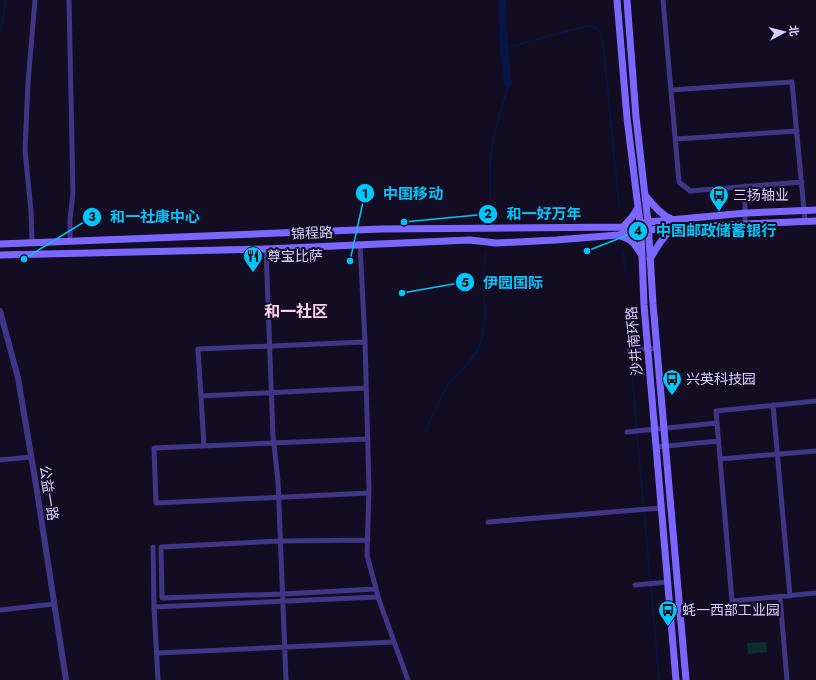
<svg xmlns="http://www.w3.org/2000/svg" width="816" height="680" font-family="Jost,'Noto Sans SC',sans-serif">
<style>
.green{fill:#0f2c2e}
.lines{fill:none;stroke-linecap:round;stroke-linejoin:round}
.stream{stroke:#071643;stroke-width:1.5}
.river{stroke:#071643;stroke-width:8}
.minor{stroke:#413586;stroke-width:5}
.tertiary{stroke:#413586;stroke-width:6}
.secondary{stroke:#7b67ff;stroke-width:7}
.labels{text-anchor:middle;stroke-width:4;stroke-linejoin:round;paint-order:stroke}
.poi-label{font-size:14px;fill:#dad0ff;stroke:#130d24;text-anchor:start}
.street-label{font-size:14px;fill:#dad0ff;stroke:#130d24}
.quarter-label{font-size:16px;font-weight:bold;fill:#ffd2ea;stroke:#130d24}
.leader{fill:none;stroke:#00c6fb;stroke-width:1.5}
.callout-dot{fill:#00c6fb;stroke:#130d24;stroke-width:1.5}
.mark-label{font-size:12px;text-anchor:middle;font-weight:bold;fill:#111}
.callout-label{font-size:15px;text-anchor:middle;font-weight:bold;fill:#00c6fb;stroke:#130d24;stroke-width:4;stroke-linejoin:round;paint-order:stroke}
</style>
<rect width="100%" height="100%" fill="#130d24"/>
<path class="green" d="M766,642l1,10 -19,2 -1,-11z"/>
<g class="lines">
<path class="stream" d="M0,34l6,-34
M504,47l12,-2 71,-19c13,0 13,7 16,17l16,161
M490,206c0,-18 0,-36 1,-53 3,-23 12,-46 17,-69
M623,251l2,20
M631,361l6,68
M425,433l16,-36 9,-15 19,-20 8,-11 5,-13 4,-24 -3,-26v-16l3,-20
M637,433l15,166 7,81"/>
<path class="river" d="M502,0l2,47 4,37"/>
<path class="minor" d="M69,0l4,193 -3,26v23
M663,0l16,182 11,9 112,-9
M671,90l121,-8 13,139
M676,139l121,-8
M745,186v38
M32,243l-1,-32 -6,-61 3,-67 7,-83
M360,244l5,98 4,146 -2,67 12,45 29,80
M266,249l7,187 5,45 8,199
M629,350l28,-2
M201,396l165,-8
M816,401l-100,10 16,190 84,-8
M773,405l17,191
M627,432l90,-9
M368,439l-214,9 2,55 213,-10
M204,446l-6,-97 167,-7
M656,447l63,-6
M720,459l96,-8
M0,460l31,-3
M488,522l173,-14
M368,540l-88,1 -119,6 1,51 120,-4 94,-5
M153,547l1,60 4,73
M635,585l33,-3
M780,597l7,83
M154,607l224,-10
M0,610l54,-6
M157,653l237,-11"/>
<path class="tertiary" d="M0,311l18,67 18,107 30,195"/>
<path class="secondary" d="M617,0l10,118 14,113 3,74 32,375
M627,0l9,117 12,105 5,82 33,376
M645,195c10,12 14,18 28,25
M623,227l9,-10 6,-9
M620,236c13,4 14,7 21,18
M0,244l381,-15 242,-2 25,-5 98,-9 70,-3
M0,255l266,-6 204,-9 26,3 60,-3 62,-5 30,-5 97,-6 71,-3
M650,259c7,-12 12,-21 22,-30"/>
</g>
<defs>
<symbol id="bus-pin" viewBox="-11 -11 22 30"><path d="M0 17L-7.5 6A9.5 9.5 0 1 1 7.5 6Z" fill="#00c6fb" stroke="#130d24"/><path d="M-5-6H5V4H4V6H2V4H-2V6H-4V4H-5ZM-3.5-4V0h7V-4ZM-3.5 1.2v1.5H-2V1.2ZM2 1.2v1.5H3.5V1.2Z" fill="#111"/></symbol>
<symbol id="restaurant-pin" viewBox="-11 -11 22 30"><path d="M0 17L-7.5 6A9.5 9.5 0 1 1 7.5 6Z" fill="#00c6fb" stroke="#130d24"/><path d="M-5-6h1v4h1v-4h1v4h1v-4h1v5L-1.5 .5V6h-2V.5L-5-1ZM5-6V6H3V1.5H1.5Q1.5-4 5-6Z" fill="#111"/></symbol>
</defs>
<g fill-rule="evenodd">
<use href="#bus-pin" x="708" y="184" width="22" height="30"/>
<use href="#restaurant-pin" x="242" y="245" width="22" height="30"/>
<use href="#bus-pin" x="661" y="368" width="22" height="30"/>
<use href="#bus-pin" x="657" y="599" width="22" height="30"/>
</g>
<g class="labels">
<g class="poi-label">
<text x="733" y="200">三扬轴业</text>
<text x="267" y="261">尊宝比萨</text>
<text x="686" y="384">兴英科技园</text>
<text x="682" y="615">蚝一西部工业园</text>
</g>
<g class="street-label">
<text transform="translate(312 233) rotate(-3)" y="5">锦程路</text>
<text transform="translate(634 341) rotate(-95)" y="5">沙井南环路</text>
<text transform="translate(49 493) rotate(81)" y="5">公益一路</text>
</g>
<g class="quarter-label">
<text x="296" y="317">和一社区</text>
</g>
</g>
<path class="leader" d="M350 261L365 193M404 222L488 214M24 259L92 217M587 251L638 231M402 293L465 282"/>
<g class="callout-dot">
<circle cx="350" cy="261" r="4"/>
<circle cx="404" cy="222" r="4"/>
<circle cx="24" cy="259" r="4"/>
<circle cx="587" cy="251" r="4"/>
<circle cx="402" cy="293" r="4"/>
<circle cx="365" cy="193" r="10"/>
<circle cx="488" cy="214" r="10"/>
<circle cx="92" cy="217" r="10"/>
<circle cx="638" cy="231" r="10"/>
<circle cx="465" cy="282" r="10"/>
</g>
<g class="mark-label">
<text x="365" y="198">1</text>
<text x="488" y="218">2</text>
<text x="92" y="221">3</text>
<text x="638" y="235">4</text>
<text x="465" y="287">5</text>
</g>
<g class="callout-label">
<text x="413" y="199">中国移动</text>
<text x="544" y="219">和一好万年</text>
<text x="155" y="222">和一社康中心</text>
<text x="716" y="236">中国邮政储蓄银行</text>
<text x="513" y="288">伊园国际</text>
</g>
<g transform="translate(784 32) rotate(83)" stroke="#130d24" stroke-width="3" paint-order="stroke">
<path d="M0-3L7 15L0 10L-7 15Z" fill="#dad0ff"/>
<text y="-6" font-size="11" font-weight="bold" text-anchor="middle" fill="#dad0ff">北</text>
</g>
</svg>
